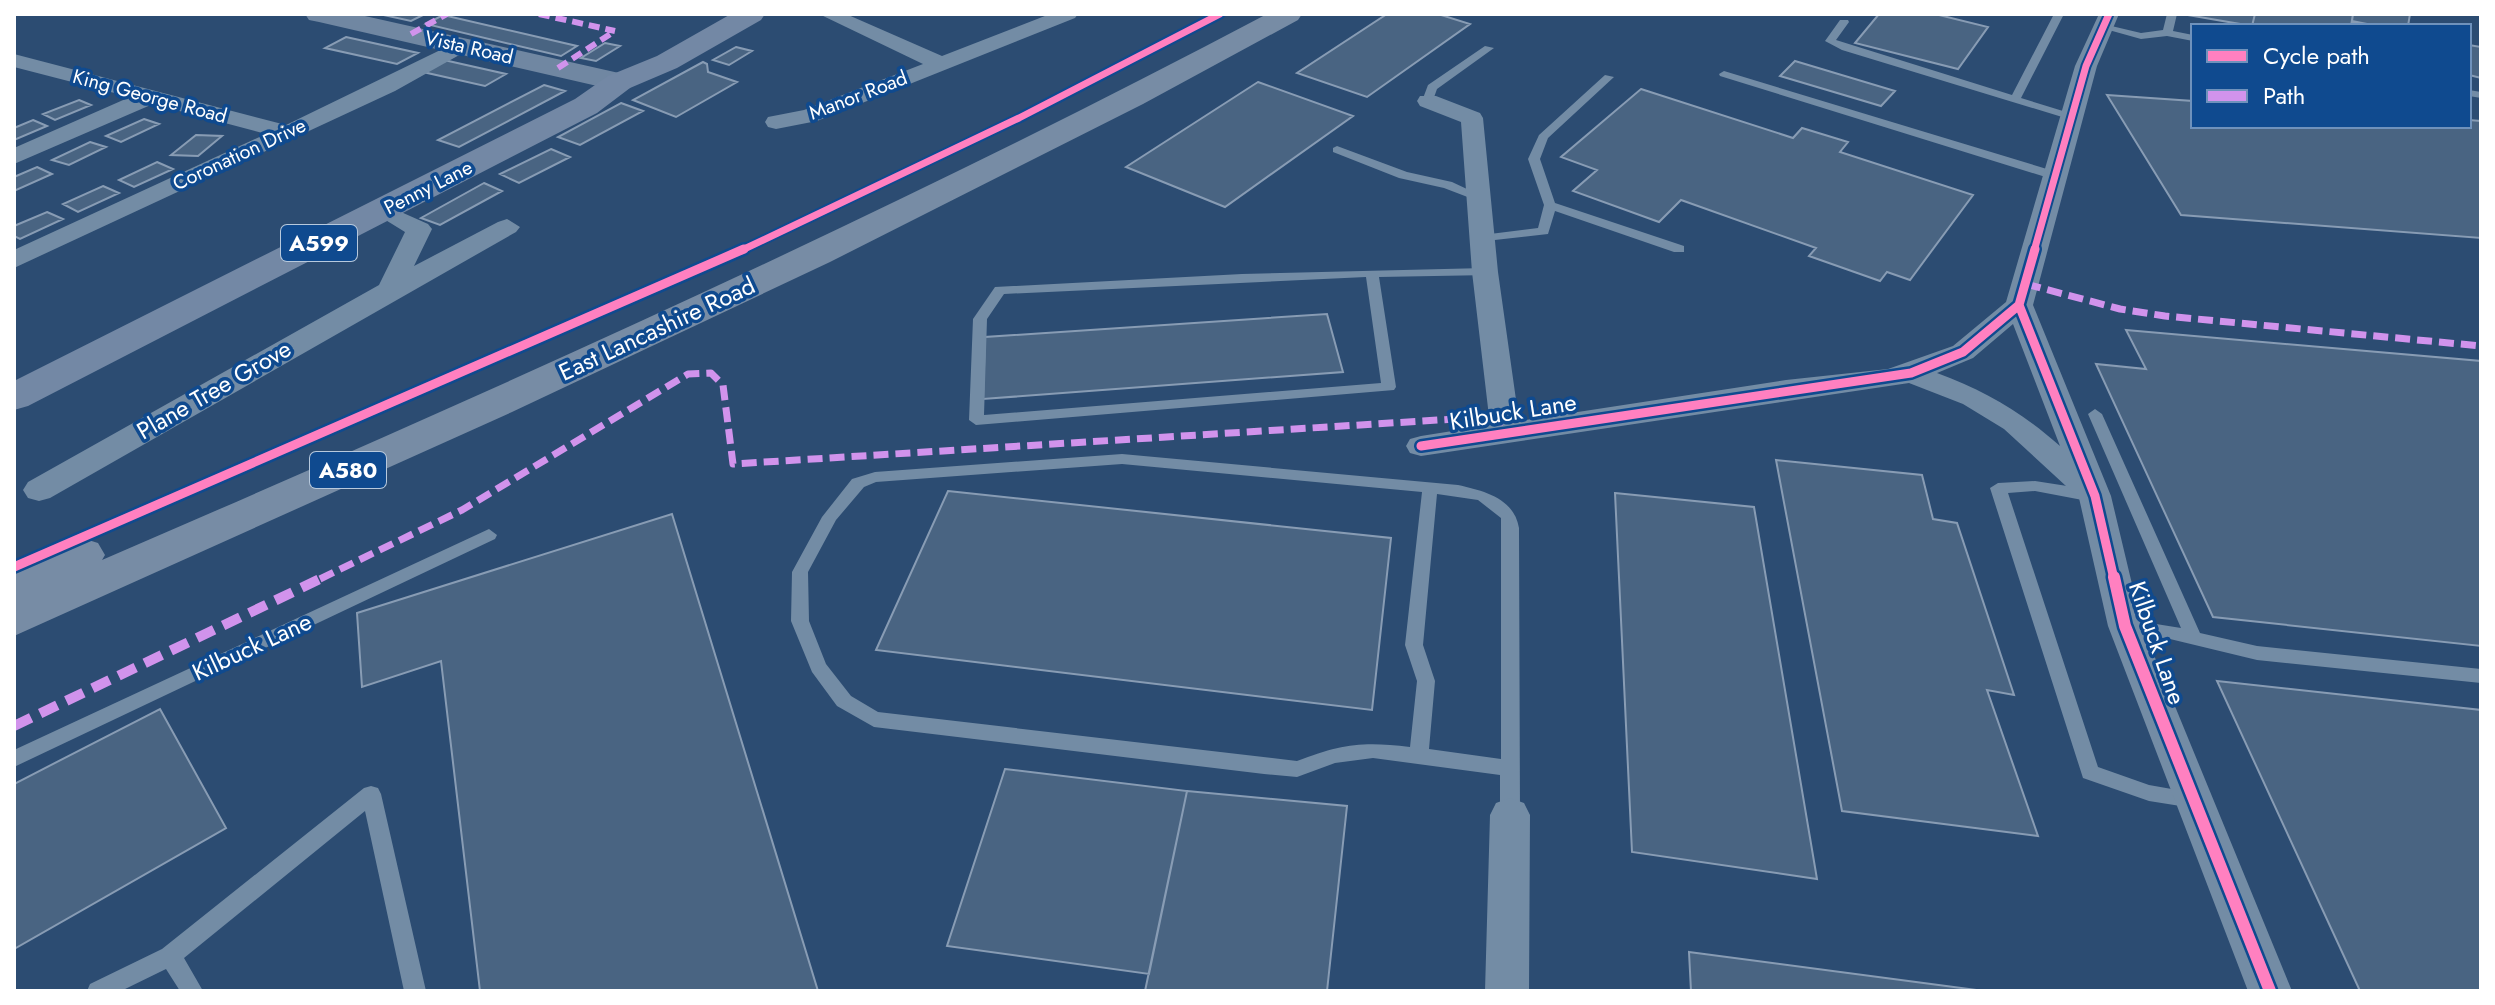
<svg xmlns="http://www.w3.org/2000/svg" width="2495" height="1005" font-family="Jost,sans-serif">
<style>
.building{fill:#496482;stroke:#889cb4;stroke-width:2}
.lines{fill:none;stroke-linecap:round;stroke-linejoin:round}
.lane{fill:#738ca5;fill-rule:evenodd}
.street{fill:#738ca5;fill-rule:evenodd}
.secondary{fill:#7087a2;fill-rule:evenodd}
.primary{fill:#7388a5;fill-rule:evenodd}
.highway{fill:#778ca5;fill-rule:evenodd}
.quiet-far2{stroke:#d193ec;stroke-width:6;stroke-dasharray:11 6;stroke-linecap:butt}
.quiet-far1{stroke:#d193ec;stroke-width:7;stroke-dasharray:15 7;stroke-linecap:butt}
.quiet{stroke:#d193ec;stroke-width:10;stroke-dasharray:19 10;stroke-linecap:butt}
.cycleway-far2-casing{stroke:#0f4a8f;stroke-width:11}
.cycleway-far1-casing{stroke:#0f4a8f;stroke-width:14}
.cycleway-casing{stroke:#0f4a8f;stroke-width:17}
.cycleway-far2{stroke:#ff80c0;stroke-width:7}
.cycleway-far1{stroke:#ff80c0;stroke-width:9}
.cycleway{stroke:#ff80c0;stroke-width:12}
.labels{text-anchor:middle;stroke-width:7;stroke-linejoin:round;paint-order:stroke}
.far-street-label{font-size:20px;fill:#fff;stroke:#0f4a8f}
.shield{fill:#0f4a8f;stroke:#b7c9dd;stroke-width:2}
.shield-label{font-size:22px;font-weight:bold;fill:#fff}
.street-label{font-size:24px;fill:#fff;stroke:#0f4a8f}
</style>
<rect width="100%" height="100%" fill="#2c4c72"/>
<path class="building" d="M379,14h46l-14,7z
M1387,14h51l32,10 -103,73 -70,-24z
M1879,14h56l53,13 -30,42 -103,-26z
M2182,14h73l-3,12z
M2255,14h98l-2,12h-99z
M2353,14h57l-2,12h-31l-25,-5z
M443,15l134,31 -16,10 -135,-32z
M346,37l72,16 -21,11 -72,-16z
M605,43l15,3 -24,15 -15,-3z
M2469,45l12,2v31l-12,-3z
M736,47l16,4 -23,14 -16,-5z
M444,60l62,14 -21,12 -62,-14z
M1795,61l100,30 -14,15 -101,-30z
M703,62l4,2 1,8 29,10 -61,35 -43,-17z
M1258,82l95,34 -128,91 -99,-40z
M544,85l21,6 -106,56 -21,-7z
M1641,89l152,49 9,-10 46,14 -8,10 133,43 -63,85 -23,-8 -7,9 -71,-25 7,-8 -135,-48 -22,22 -86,-31 24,-21 -36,-13z
M2107,95l86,6v25h276v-6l12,1v117l-300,-23z
M79,100l12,5 -36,15 -12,-6z
M621,103l22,8 -63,34 -22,-8z
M144,119l15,5 -38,18 -15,-6z
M33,120l14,6 -33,14v-12z
M196,135l26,1 -24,20 -27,-1z
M90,142l16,5 -37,18 -17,-5z
M551,149l19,8 -51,26 -19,-9z
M157,162l16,7 -39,18 -15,-7z
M37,167l15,7 -38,17v-14z
M484,183l18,8 -62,34 -19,-7z
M103,186l16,7 -41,19 -15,-8z
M47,212l16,7 -43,20 -6,-3v-10z
M1327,314l16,58 -360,27 2,-62z
M2126,330l355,31v285l-268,-29 -117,-253 50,5z
M1776,460l146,15 11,44 24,4 57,172 -27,-5 51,146 -196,-25z
M948,491l443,47 -19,172 -496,-60z
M1615,493l139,14 63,372 -185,-27z
M672,514l146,477h-338l-39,-330 -79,26 -5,-74z
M2217,681l264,29v281h-121z
M160,709l66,119 -212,121v-165z
M1005,769l182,22 -38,183 -202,-28z
M1187,791l160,15 -20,185h-182z
M1689,952l295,39h-293z"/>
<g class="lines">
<path class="lane" d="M2054,14h10l-43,84 55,17v4l-4,1 -230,-70 -17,-9 15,-21h8l1,2 -13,18 176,55z
M2167,14h10l-4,17 20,4v6l-26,-5 -26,3 -43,-12 5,-3 38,9 22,-3z
M1485,46l9,2 -57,41 -5,14h-8l-2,-2 6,-16z
M1724,71l336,102 2,3 -2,3h-8l-332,-103 -1,-2z
M1605,75l9,2 -66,61 -8,21 15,44 129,43v6h-10l-119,-41 -7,23 -71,8 -1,-3 6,-4 56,-7 6,-23 -16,-46 11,-24z
M2469,90l12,2v6l-12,-2z
M1337,146l70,26 45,10 32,15 -6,4 -34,-13 -45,-10 -66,-26v-4z
M1485,268l5,1v6l-111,2 17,110 -2,3 -418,35 -7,-5 4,-101 22,-32 247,-13zM1366,277l15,106 -397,32 3,-96 17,-25z
M2095,409l7,5 98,219 57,13 224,23v14l-224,-23 -87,-21 -51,-8 -3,-5 3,-5 6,-2 56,9 -93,-214z
M1122,454l336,31c26,6 56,13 61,43l1,287 -3,6 -7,3 -7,-3 -3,-6v-40l-127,-17 -38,5 -38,14 -33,-3 -390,-47 -37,-21 -25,-34 -21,-51 1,-49 30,-55 30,-38 23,-7zM1122,464l300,28 -17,153 12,36 -7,66c-47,-6 -69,-3 -113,14l-419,-49 -27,-16 -25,-32 -17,-43 -1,-49 28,-52 28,-33 12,-5zM1437,494l41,6 23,18v241l-72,-10 6,-68 -12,-36z
M2035,481l58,9 8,6 -8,6 -58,-11 -27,2 90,274 51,18 51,9 3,6 -3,6 -7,2 -44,-7 -66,-23 -93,-290 8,-5z
M489,529l8,6 -2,4 -481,228v-17z
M371,786l7,2 3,6 45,197h-22l-39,-180 -181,147 19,33h-23l-14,-22 -45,22h-34l3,-7 72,-35 202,-161z"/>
<path class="street" d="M819,14h27l96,42 108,-42h28l-3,4 -258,103 -41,8 -8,-2 -3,-5 3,-5 36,-7 119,-46z
M2099,14h20l-22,52 -64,239 78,191 31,130 150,365h-44l-140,-365 -29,-128 -75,-69 -41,-25 -54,-21 -488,73 -11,-3 -4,-7 4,-7 11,-3 69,-11 -18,-153 -11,-150 -41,-16 -3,-5 3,-5h16l44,17 3,5 15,154 21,149 267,-41 102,-11 65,-23 53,-44 69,-236zM2013,324l47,122c-38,-34 -75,-55 -123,-73l36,-15z
M463,39l7,2 3,4 -3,4 -75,42 -381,177v-18l252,-116 -113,-30 -139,60v-16l116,-51 -116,-30v-13l272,71z
M383,204l45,20 4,5 -18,37 84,-44 9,-3 13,8 -4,5 -466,266 -11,3 -11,-3 -5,-8 5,-8 351,-197 26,-53 -34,-21 3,-5z
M1510,798l14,5 6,12 -1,176h-44l5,-176 6,-12z"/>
<path class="secondary" d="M305,14h51l263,59 11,3 4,6 -4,6 -11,3 -300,-69 -10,-2z"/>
<path class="primary" d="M731,14h34l-4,6 -84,48 -47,20 -33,25 -569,293 -14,4v-29l561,-282 33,-23 49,-20z"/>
<path class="highway" d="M1267,14h35l-4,6 -155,84 -313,158 -318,150 -498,224v-71l68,-27 16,5 7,12 -3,5c394,-170 785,-345 1165,-546z"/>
<path class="quiet-far2" d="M539,14l76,17
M411,34l36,-20
M558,68l57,-37"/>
<path class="quiet-far1" d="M2026,284l94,25 45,7 316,30
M320,579l142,-69 226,-136 23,-1 12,12 10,79 722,-45 50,3"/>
<path class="quiet" d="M14,726l310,-149"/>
<defs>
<path id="cycleway-far2" d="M740,251l279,-133 201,-104
M2034,251l52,-185 23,-52"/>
<path id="cycleway-far1" d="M2019,305l76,191 19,83
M1421,446l490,-73 52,-21 56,-47 16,-56
M14,567l730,-318"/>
<path id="cycleway" d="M2114,577l11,49 145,365"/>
</defs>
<use href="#cycleway-far2" class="cycleway-far2-casing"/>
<use href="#cycleway-far1" class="cycleway-far1-casing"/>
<use href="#cycleway" class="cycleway-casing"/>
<use href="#cycleway-far2" class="cycleway-far2"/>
<use href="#cycleway-far1" class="cycleway-far1"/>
<use href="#cycleway" class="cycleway"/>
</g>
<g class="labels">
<g class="far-street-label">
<text transform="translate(469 47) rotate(13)" y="7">Vista Road</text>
<text transform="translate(858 95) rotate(-21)" y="7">Manor Road</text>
<text transform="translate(150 96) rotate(15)" y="7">King George Road</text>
<text transform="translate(239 154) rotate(-25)" y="7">Coronation Drive</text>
<text transform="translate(428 187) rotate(-27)" y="7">Penny Lane</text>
</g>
<g class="shield">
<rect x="281" y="225" width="76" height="36" rx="6"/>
<rect x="310" y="452" width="76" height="36" rx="6"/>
</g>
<g class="shield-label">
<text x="319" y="251">A599</text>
<text x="348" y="478">A580</text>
</g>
<g class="street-label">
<text transform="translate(657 329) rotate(-25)" y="8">East Lancashire Road</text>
<text transform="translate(214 390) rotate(-30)" y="8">Plane Tree Grove</text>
<text transform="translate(1513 412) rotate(-9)" y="8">Kilbuck Lane</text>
<text transform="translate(2157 643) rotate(71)" y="8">Kilbuck Lane</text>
<text transform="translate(252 647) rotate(-25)" y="8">Kilbuck Lane</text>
</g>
</g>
<rect width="2495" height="1005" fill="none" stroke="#ffffff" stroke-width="32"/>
<rect x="2191" y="24" width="280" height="104" fill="#0f4a8f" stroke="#6f92bc" stroke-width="2"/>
<rect x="2207" y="50" width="40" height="12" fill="#ff80c0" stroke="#6f92bc" stroke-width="2"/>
<text x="2263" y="64" font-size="24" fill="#ffffff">Cycle path</text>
<rect x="2207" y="90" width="40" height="12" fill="#d193ec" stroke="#6f92bc" stroke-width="2"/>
<text x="2263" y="104" font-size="24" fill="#ffffff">Path</text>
</svg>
